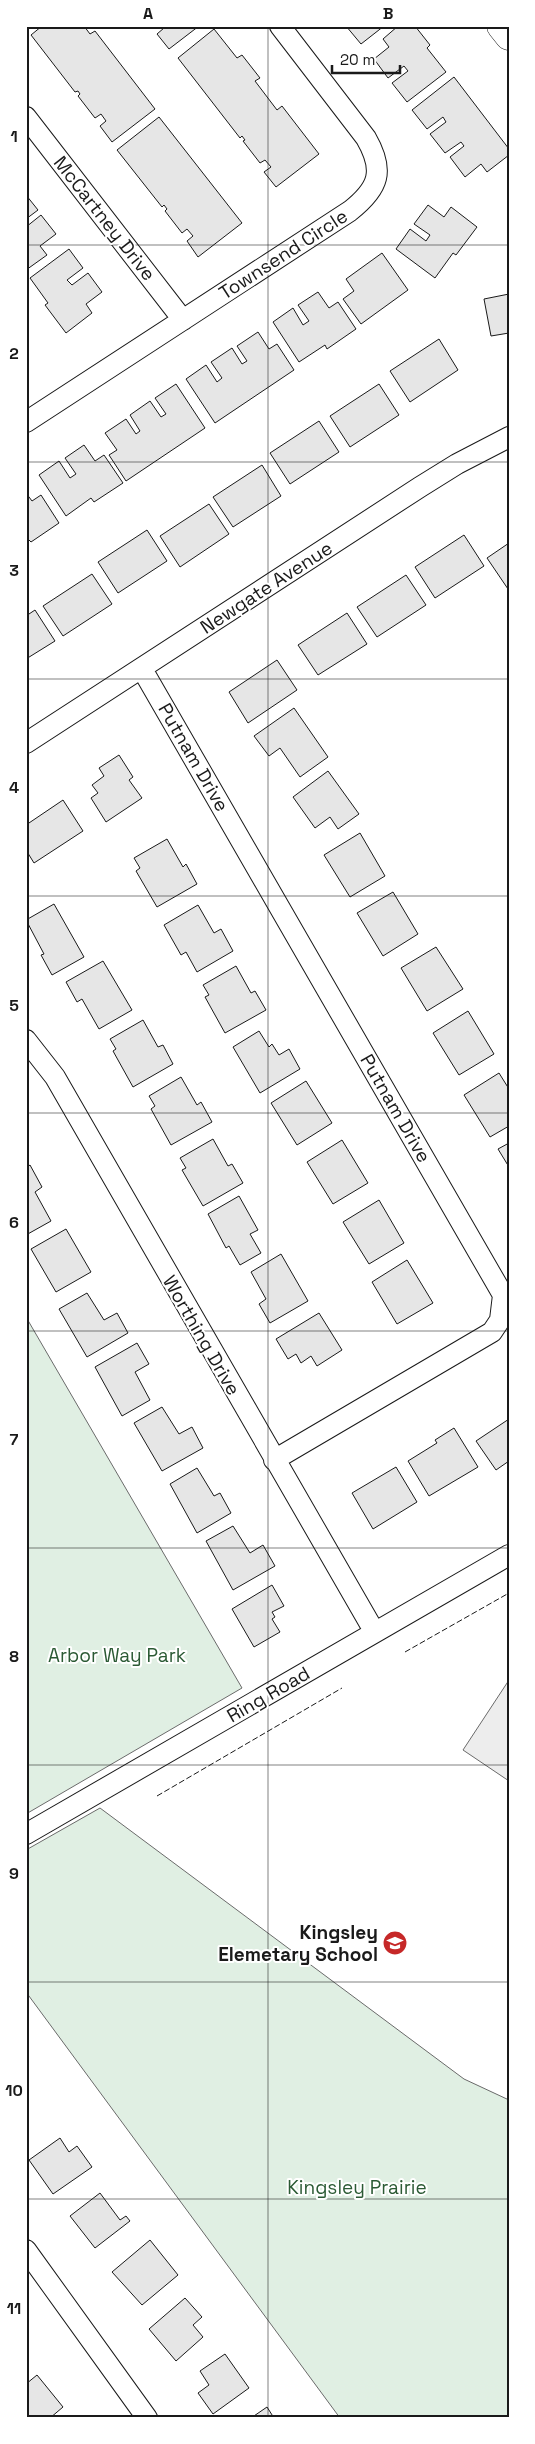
<svg xmlns="http://www.w3.org/2000/svg" width="535" height="2444" font-family="'Space Grotesk',sans-serif">
<style>
.green{fill:#e0efe3;stroke:#6a6a6a}
.parking{fill:#ededed;stroke:#6a6a6a}
.building{fill:#e6e6e6;stroke:#1a1a1a}
.lines{fill:none;stroke-linecap:round;stroke-linejoin:round}
.street-casing{stroke:#1a1a1a;stroke-width:22}
.secondary-casing{stroke:#1a1a1a;stroke-width:29}
.street{stroke:#fff;stroke-width:20}
.secondary{stroke:#fff;stroke-width:28}
.fence{stroke:#1a1a1a;stroke-width:1;stroke-dasharray:6 2.5;stroke-linecap:butt}
.grid{fill:none;stroke:#1a1a1a;stroke-width:1;stroke-opacity:0.55}
.labels{text-anchor:middle;stroke-width:4;stroke-linejoin:round;paint-order:stroke}
.street-label{font-size:19px;fill:#1a1a1a;stroke:#fff}
.park-label{font-size:19px;fill:#2b5a34;stroke:#fff}
.poi-label{font-size:19px;font-weight:bold;fill:#1a1a1a;stroke:#fff;text-anchor:end}
.neatline{fill:none;stroke:#1a1a1a;stroke-width:2}
.grid-label{font-size:16px;text-anchor:middle;font-weight:bold;fill:#1a1a1a}
</style>
<rect width="100%" height="100%" fill="#fff"/>
<path class="green" d="M26,1317l216,371 -216,126z
M100,1808l364,271 45,21v318h-169l-314,-426v-142z"/>
<path class="parking" d="M509,1680v101l-46,-31z"/>
<path class="building" d="M42,26h42l6,8 5,-3 60,78 -43,33 -12,-16 6,-5 -5,-7 -6,4 -17,-22 2,-2 -2,-3 -3,1 -44,-57z
M162,26h37l-30,23 -12,-15 7,-6z
M346,26h38l-23,18z
M398,26h17l15,19 -3,3 19,24 -39,30 -15,-19 16,-12 -4,-5 -16,12 -14,-19 15,-12 -6,-8z
M214,29l23,29 5,-3 18,23 -5,3 22,29 5,-4 37,48 -43,33 -12,-15 7,-5 -6,-7 -5,3 -17,-22 2,-1 -3,-4 -2,2 -62,-80z
M454,77l55,72v6l-22,17 -6,-8 -16,13 -15,-20 14,-11 -3,-4 -16,11 -15,-19 16,-12 -3,-5 -16,12 -15,-19z
M159,117l83,106 -44,34 -11,-16 6,-5 -6,-7 -5,4 -17,-22 2,-2 -3,-4 -2,2 -45,-57z
M26,195l12,15 -12,9z
M428,205l16,12 7,-10 26,20 -21,28 -3,-2 -18,25 -39,-29 14,-20 16,12 4,-6 -16,-11z
M41,215l15,19 -16,12 7,9 -21,15v-43z
M69,249l14,19 -16,12 5,5 16,-12 14,19 -16,12 6,9 -26,20 -21,-28 3,-2 -18,-25z
M382,253l26,37 -47,34 -18,-25 11,-8 -8,-12z
M318,292l11,16 9,-6 18,27 -29,20 -2,-4 -26,17 -26,-40 20,-14 10,17 6,-4 -11,-16z
M509,294v39l-18,3 -7,-37z
M258,332l11,17 8,-5 17,26 -79,53 -29,-44 20,-14 11,17 5,-4 -11,-16 21,-14 10,16 5,-3 -10,-15z
M439,339l19,31 -48,32 -20,-31z
M176,384l29,44 -79,53 -17,-26 8,-5 -12,-17 21,-14 10,15 4,-3 -10,-16 20,-14 11,16 5,-3 -11,-16z
M379,384l20,31 -49,32 -20,-31z
M319,421l20,31 -49,32 -20,-31z
M84,445l11,16 9,-6 19,28 -29,19 -3,-4 -25,18 -27,-41 20,-14 11,17 6,-4 -11,-16z
M262,465l19,31 -48,31 -20,-30z
M26,493l6,8 9,-6 18,28 -28,19 -3,-3 -2,1z
M209,504l20,30 -49,33 -20,-31z
M147,530l20,31 -49,32 -20,-31z
M464,535l20,31 -49,32 -20,-31z
M509,543v46h-1l-21,-31z
M92,574l20,30 -49,32 -20,-30z
M406,575l20,30 -49,32 -20,-30z
M35,610l20,31 -29,18v-43z
M347,613l20,31 -49,31 -20,-30z
M277,660l20,30 -49,33 -19,-31z
M294,708l34,49 -28,20 -20,-29 -11,8 -15,-20z
M119,755l14,22 -4,3 13,18 -36,24 -15,-24 7,-5 -6,-8 12,-9 -5,-8z
M328,771l31,43 -21,15 -8,-12 -15,11 -22,-31z
M63,800l20,31 -49,32 -8,-13v-25z
M360,833l25,43 -35,21 -26,-42z
M167,839l16,28 3,-3 11,20 -40,23 -21,-36 4,-3 -6,-10z
M393,892l25,42 -35,22 -26,-43z
M54,904l30,53 -32,18 -11,-20 3,-1 -18,-34z
M198,905l16,28 7,-4 12,22 -36,21 -11,-20 -5,3 -17,-30z
M436,947l27,42 -36,22 -26,-43z
M103,961l29,49 -33,19 -17,-30 -5,3 -11,-20z
M236,966l15,27 4,-2 11,19 -41,23 -20,-36 4,-2 -6,-10z
M468,1011l26,43 -35,21 -26,-42z
M143,1020l15,27 5,-2 10,19 -40,23 -20,-36 3,-2 -6,-10z
M259,1031l10,16 3,-3 7,11 10,-6 11,20 -40,24 -27,-46z
M499,1073l10,16v37l-19,11 -26,-42z
M181,1077l16,28 4,-3 11,20 -41,23 -20,-36 4,-3 -6,-10z
M306,1081l26,42 -35,22 -26,-42z
M213,1139l15,27 4,-2 11,19 -40,23 -21,-36 4,-2 -6,-10z
M342,1140l26,43 -35,21 -26,-42z
M509,1143v24l-11,-18z
M30,1165l12,22 -7,5 16,29 -25,14v-67z
M239,1196l19,34 -8,4 11,19 -21,12 -11,-19 -3,2 -18,-34z
M379,1200l25,43 -35,21 -26,-42z
M66,1229l25,43 -35,20 -25,-43z
M281,1254l27,47 -38,22 -11,-19 7,-5 -15,-27z
M407,1260l26,43 -36,21 -25,-42z
M87,1293l17,27 13,-7 11,20 -41,24 -28,-48z
M319,1313l23,37 -25,16 -6,-10 -10,7 -5,-9 -8,5 -12,-20z
M137,1343l12,21 -14,8 15,28 -28,16 -27,-49z
M162,1407l17,27 13,-7 11,21 -41,23 -28,-48z
M509,1419v42l-13,9 -20,-29z
M454,1428l24,39 -49,29 -21,-35 29,-18 -2,-3z
M396,1467l21,35 -44,27 -21,-36z
M197,1468l17,28 6,-3 11,20 -34,20 -27,-49z
M233,1526l17,27 13,-8 12,21 -42,24 -27,-49z
M272,1585l12,21 -12,6 3,5 -3,2 8,13 -26,15 -22,-38z
M60,2138l9,14 8,-6 15,21 -39,27 -24,-34z
M100,2193l20,27 6,-4 4,5 -35,27 -25,-32z
M150,2240l28,35 -36,30 -30,-33z
M185,2298l17,19 -9,8 10,12 -27,24 -27,-32z
M225,2354l24,34 -36,26 -15,-21 11,-8 -9,-14z
M37,2375l26,32 -13,11h-24v-34z
M267,2407l7,11h-23z"/>
<g class="lines">
<defs>
<path id="street" d="M26,117l157,203
M26,422l324,-211c29,-23 35,-40 16,-73l-86,-112
M142,669l361,626 -3,25 -8,12 -218,128
M26,743l394,-256 37,-23 52,-27
M26,1040l29,37 319,554
M26,1834l483,-279
M26,2250l121,168"/>
<path id="secondary" d="M501,26l8,10"/>
</defs>
<use href="#street" class="street-casing"/>
<use href="#secondary" class="secondary-casing"/>
<use href="#street" class="street"/>
<use href="#secondary" class="secondary"/>
<path class="fence" d="M405,1652l104,-59
M157,1796l185,-108"/>
</g>
<path class="grid" d="M268,26v2392M26,245h483M26,462h483M26,679h483M26,896h483M26,1113h483M26,1331h483M26,1548h483M26,1765h483M26,1982h483M26,2199h483"/>
<defs>
<symbol id="school-disc" viewBox="-11 -11 22 22"><circle r="9.5" fill="#c62828" stroke="#fff"/><path d="M0-5L7-2L0 1L-7-2ZM-4 1L0 2.5L4 1V4Q0 6-4 4Z" fill="#fff"/></symbol>
</defs>
<g fill-rule="evenodd">
<use href="#school-disc" x="381" y="1929" width="28" height="28"/>
</g>
<g class="labels">
<g class="street-label">
<text transform="translate(105 218) rotate(52)" y="7">McCartney Drive</text>
<text transform="translate(283 254) rotate(-33)" y="7">Townsend Circle</text>
<text transform="translate(266 587) rotate(-33)" y="7">Newgate Avenue</text>
<text transform="translate(194 757) rotate(60)" y="7">Putnam Drive</text>
<text transform="translate(396 1108) rotate(60)" y="7">Putnam Drive</text>
<text transform="translate(202 1335) rotate(60)" y="7">Worthing Drive</text>
<text transform="translate(268 1694) rotate(-30)" y="7">Ring Road</text>
</g>
<g class="park-label">
<text x="117" y="1662">Arbor Way Park</text>
<text x="357" y="2194">Kingsley Prairie</text>
</g>
<g class="poi-label">
<text x="378" y="1939">Kingsley<tspan x="378" dy="22">Elemetary School</tspan></text>
</g>
</g>
<rect width="535" height="2444" fill="none" stroke="#ffffff" stroke-width="55"/>
<path d="M332 65v8h68v-8" fill="none" stroke="#1a1a1a" stroke-width="2.5"/>
<text x="340" y="65" font-size="15" fill="#1a1a1a" stroke="#ffffff" stroke-width="4" paint-order="stroke">20 m</text>
<rect x="28" y="28" width="480" height="2388" class="neatline"/>
<g class="grid-label">
<text x="148" y="19">A</text>
<text x="388" y="19">B</text>
<text x="14" y="142">1</text>
<text x="14" y="359">2</text>
<text x="14" y="576">3</text>
<text x="14" y="793">4</text>
<text x="14" y="1011">5</text>
<text x="14" y="1228">6</text>
<text x="14" y="1445">7</text>
<text x="14" y="1662">8</text>
<text x="14" y="1879">9</text>
<text x="14" y="2096">10</text>
<text x="14" y="2314">11</text>
</g>
</svg>
